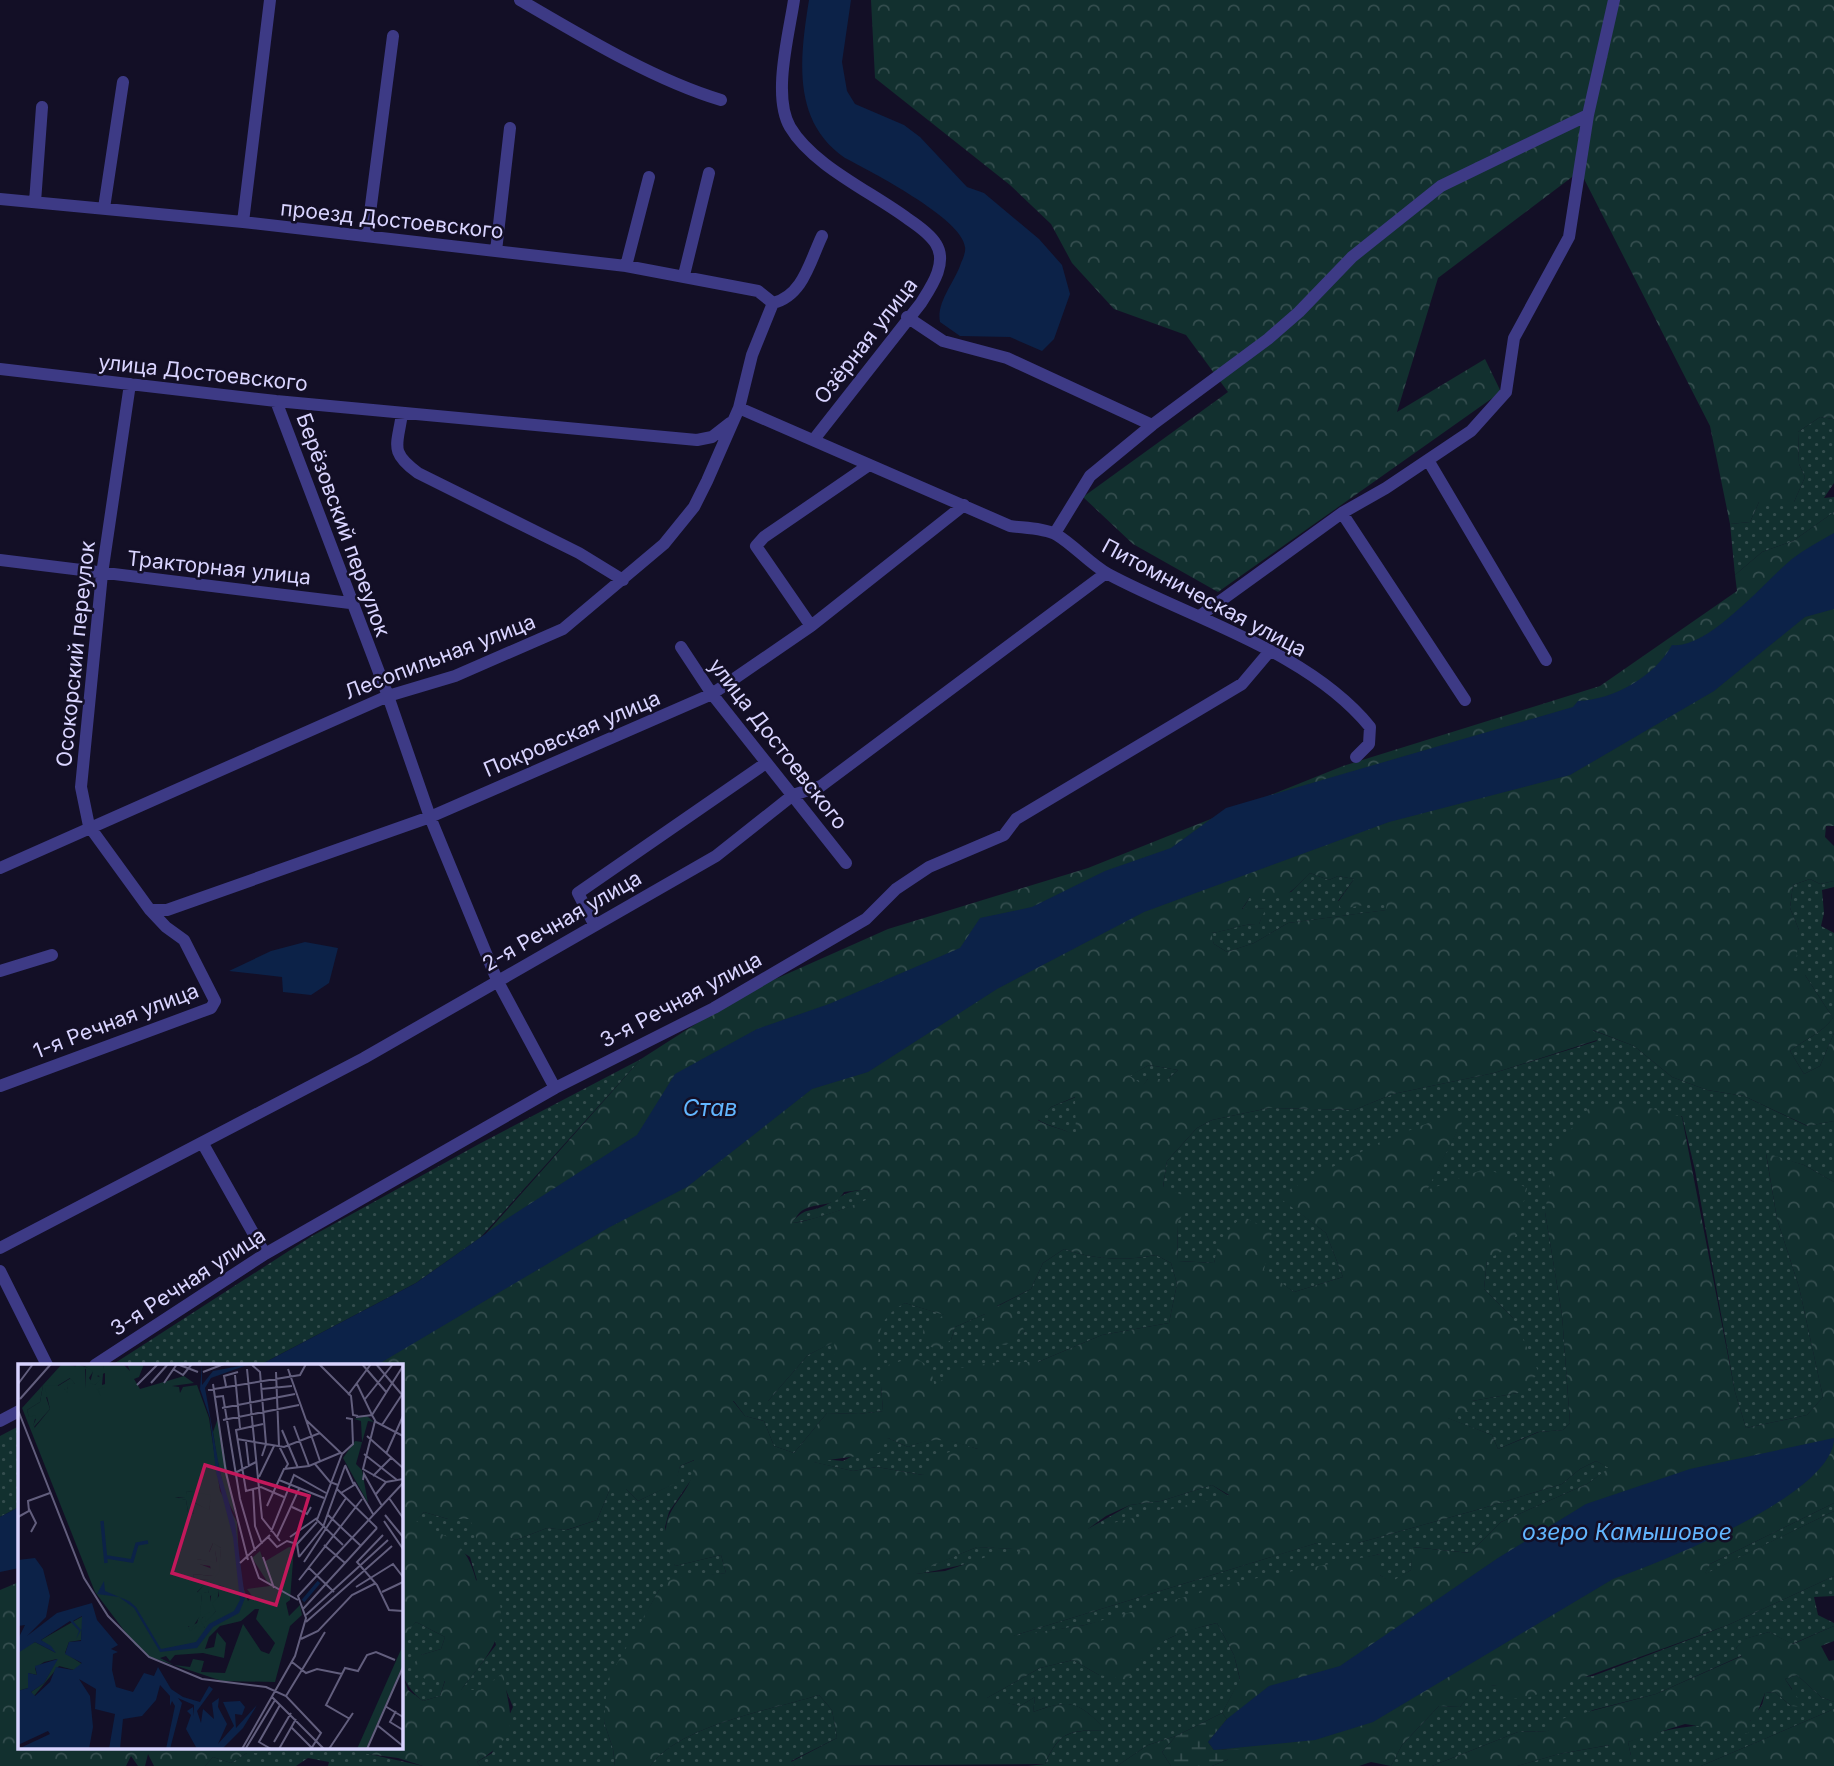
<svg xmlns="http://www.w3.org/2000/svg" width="1834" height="1766" font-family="Inter,sans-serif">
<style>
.grass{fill:url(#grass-dots)}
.forest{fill:url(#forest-crowns);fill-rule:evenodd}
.wetland{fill:url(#wetland-marsh)}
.water{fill:#0c2248}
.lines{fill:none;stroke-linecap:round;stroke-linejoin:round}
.minor{stroke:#3d3a85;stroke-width:12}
.labels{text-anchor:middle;stroke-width:5;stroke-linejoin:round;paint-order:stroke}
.street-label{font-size:21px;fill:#d9d4ff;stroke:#130f26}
.water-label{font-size:23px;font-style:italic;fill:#62b6ff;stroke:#130f26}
.inset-river{fill:none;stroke:#0c2248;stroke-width:3.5}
.inset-road{fill:none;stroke:#625e7d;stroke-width:2}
.view{fill:#c2185b;fill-opacity:0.15;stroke:#c2185b;stroke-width:3.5}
.inset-edge{fill:none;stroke:#d9d4ff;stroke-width:3.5}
</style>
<defs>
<pattern id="grass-dots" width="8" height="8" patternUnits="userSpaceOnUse" patternTransform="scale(1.75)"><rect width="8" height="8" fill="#12302f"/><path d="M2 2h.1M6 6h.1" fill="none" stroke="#344d4e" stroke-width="1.8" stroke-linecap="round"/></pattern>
<pattern id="forest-crowns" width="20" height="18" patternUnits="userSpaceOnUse" patternTransform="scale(1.75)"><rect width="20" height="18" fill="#12302f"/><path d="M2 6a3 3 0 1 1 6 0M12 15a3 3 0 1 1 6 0" fill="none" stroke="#344d4e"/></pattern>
<pattern id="wetland-marsh" width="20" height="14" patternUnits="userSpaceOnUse" patternTransform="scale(1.75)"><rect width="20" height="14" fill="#12302f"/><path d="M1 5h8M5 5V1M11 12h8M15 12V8" fill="none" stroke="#344d4e"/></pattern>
</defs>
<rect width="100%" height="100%" fill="#130f26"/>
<path class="grass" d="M1820,417l14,2v64l-10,15 10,-1v15l-41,29 -31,11 -27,23 -5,-51 20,-2 9,-20h35l11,-25 -6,-13 -1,-32z
M1310,873l19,7 9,-4 16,3 -16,22h50l-1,9 -99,13 -34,20 -27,9 -13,-8 -4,-11c19,-2 32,-10 49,-9l6,-16 -23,2 8,-13 41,-5z
M1810,879l10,5 14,-3v6l-12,3 2,23 -3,13 13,7v100l-14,33 -16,8 -14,-23c15,-12 31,-17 43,-33l-28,-43h-24l18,-45 -9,-22 3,-23z
M1592,1030l42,16 38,31 35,13 37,6 63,30 27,-5v61l-30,-17 -38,-11 11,65 22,68 24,110 -16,18 -61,13 -11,-36 -40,-222 -13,-54 -137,96 17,103 8,108 -7,7 -25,2 -40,17 -6,-14 -45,-17 25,-17 46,-8 -5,-75 -29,-29 3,-29 -61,-69 43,-83 -191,88 48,37 17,44 -49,15 -74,-51 -6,22 -36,-2 -1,-37 -14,-36 4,-27 30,-33 15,-8 57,-12 85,2 39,-16 101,-21 103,-32z
M641,1059l-161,179 -64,45 -156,82h-148l200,-129 167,-92z
M1149,1065l29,5 -10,9h-20l-5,7 -14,-10z
M1076,1097v40c-13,-10 -26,-9 -39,-18l14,-12z
M869,1189l-2,11c-15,7 -60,22 -76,23 17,-18 17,-9 35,-18 21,-11 16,-13 43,-16z
M1064,1249c30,11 62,12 92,6l15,8 6,21 -8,39 -67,12 -64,27h-39l-65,26 -53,-2 2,25 -24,3 -32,-1 -33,40 -20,-7 -10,-25 -19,-5 -12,-16 35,1 40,-46 27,-14 44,-13 12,-18 14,-7 40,12 6,25 4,-13 30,-13 21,30 19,-13 -29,-24 35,-18 12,-26z
M19,1426v81l-19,10v-81z
M888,1438l20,9c33,-13 40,-7 73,3l-58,25 -46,-8 -24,4 -40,-9 10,-3 20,2z
M695,1460l-2,17 -24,35 -4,15 10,39 46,-11 5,18 -23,3 -44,14 -39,71 -16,61 9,27 2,17h-135l-3,-4 15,-9 21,-46 -7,-17 -46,1 36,-46 -26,-88 -55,-36 9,-9 24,7h22l46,21 31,-12 20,2 30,-10 13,-31h16l12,12 37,-18 5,-17z
M1596,1461l14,7 -23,16 -86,38 -31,31 -57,-6 -2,23 -20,13 -11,-8v-21l-295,71 -79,13 311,-95h41l122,-34 82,-25 18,-15z
M1212,1485l17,11 -143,34 44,-25 31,-4z
M1834,1503v8l-130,64 6,-11z
M977,1547l59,3c-44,5 -83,20 -127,25z
M1834,1576v20l-20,1 4,18 16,8v3l-42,18 -23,-12 -24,7 -9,9 7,7 -87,39 -63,16 -45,21 -30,1 -86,34h-41l11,-21 37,-39 21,1 18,-24 19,3 96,-10 135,-51z
M416,1622l29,15 -4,12 -20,6 24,25 -5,16 -17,5c-18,-13 -30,-38 -22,-61 2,-6 10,-13 15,-18z
M1217,1623l17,32 6,25 -18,33 -46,23 -28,9 -31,21h-89l17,-2c15,-34 25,-33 60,-34 -26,-29 -36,-31 -72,-18l2,-15 -15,9 -35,-7 55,-31 33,-8 26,15 39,-15 21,-17 26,-12z
M1797,1675l24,22 13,5v7l-133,57h-184l42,-12 51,-9 21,11 -3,-14c42,-17 78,-17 122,-21l12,-16 3,-12 10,-1 16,14 1,-17 -7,-10z
M819,1695l13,15 5,28 -46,23 4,5h-145c30,-41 121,-56 169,-71z
M272,1747h11l6,4 5,-4 53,2 76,17h-95l1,-4 -21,-4 -12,8h-91l8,-9 18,6 16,-10h20z"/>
<path class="forest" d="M871,0h963v419l-14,-2 -22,15 1,32 6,13 -11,25h-35l-9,20 -20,2 -20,-98 -130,-255 -142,107 -41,134 88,-53 16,33 -283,200 -85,-48 -50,-47 145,-105 -42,-57 -72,-26 -42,-46 -21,-39 -41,-39 -135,-107z
M1834,512v314h-8l-1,11 9,9v35l-14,3 -10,-5 -17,6 -3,23 9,22 -3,34 -14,11h23l28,43c-12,16 -28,21 -43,33l14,23 16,-8 14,-33v88l-26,5 -64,-30 -37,-6 -35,-13 -38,-31 -41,-16 4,10 -103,33 -101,21 -39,16 -85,-2 -57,12 -15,8 -30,33 -4,26 29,12 -15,25 1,37 36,2 5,-22 23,-25 30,15 -8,39 30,22 49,-15 -17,-44 -49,-37 107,-56 86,-33 -43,83 60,-22 40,20 -14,57 -26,15 -3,29 29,29 26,55 -21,20 -46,8 -3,10 -21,7 44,17 6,14 41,-17 24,-2 7,-7 -8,-108 -17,-103 11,-65 32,-38 44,-6 50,14 53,275 11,36 61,-13 16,-18 -24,-110 -22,-68 -11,-66 38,12 30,17v321l-124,61 -5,10 129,-63v65l-106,49 -201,73 -18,1 -12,-13 -19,-2 -18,23 -21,-1 -37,39 -11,21 -20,-4 -12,4h-147l15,-6 10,-11 -23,1 -6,-8 19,-23 -5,-6 18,-34 -6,-24 -17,-32c-41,10 -69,18 -89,57l-29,-5 -26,-15 -33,8 -53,30 33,8 15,-9 -2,15c38,-14 45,-11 73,18 -35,1 -46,-1 -61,34l-250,2 -4,-4 46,-24 -5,-28 -13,-15c-48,15 -139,30 -169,71h-35l-2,-17 -9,-27 3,-41 52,-91 12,-12 55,-5 -5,-18 -46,11c-29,-61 20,-62 19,-106l-14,6 -4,17 -38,18 -12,-12h-16l-13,31 -31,10 -19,-2 -31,12 -7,-3 2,3h-34l-7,-21h-22l-24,-7 -8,9c33,17 50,20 60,59l22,12c11,45 -12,65 -37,98h19l23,-17c7,44 20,61 -26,89l3,4h-57l-25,-8 -67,-9 70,-2v-75l7,18 15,11 17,-5 5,-15 -20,-2 -14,-12 10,-12 20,-6 4,-12 -29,-15 -15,17v-274h-32l272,-306 103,-66 144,-64 200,-61 255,-102 257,-80 137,-95 -2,-16 27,-23 31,-11zM1310,873l19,7 9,-4 16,3 -16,23 3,7 46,-8 -1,9 -98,13 -34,20 -27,9 -13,-8 -3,-11c18,-2 31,-10 48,-9l7,-16 -24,1 8,-12c33,6 37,-1 60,-24zM1149,1065l29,5 -10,9h-20l-5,6 -13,-9zM1075,1097l1,39c-12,-8 -26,-8 -38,-16l13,-13zM869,1189l-3,11c-13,6 -61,23 -74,23 3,-4 7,-11 11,-13 14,-8 32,-2 41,-18zM1064,1249c30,11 61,12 92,6l15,8 6,21 -8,39 -67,12 -64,27h-39l-46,7 -18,18 -5,-20 -16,-10 -29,9 -4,20 2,25 -24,3 -32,-1 -33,40 -20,-7 -10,-25 -19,-5 -12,-15h35l40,-46 26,-13 1,17 15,15 28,-13c0,-28 1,-44 27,-58l39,12 -20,12 -3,17 17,5 13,-9 4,-13 30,-13 -5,29 26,2 19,-14 -14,-21 -14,-4 34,-17 12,-26zM888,1438l20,9c30,-12 40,-7 70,2 -26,3 -40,-1 -55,26l-46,-8 -24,4 -39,-9 65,-9zM1596,1461l13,7 -22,16 -86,38 -31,31 -58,-6 -1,23 -20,12 -11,-7 1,-21 -139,27 -157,44 -72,11 304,-93h41l122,-34 82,-25 18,-15zM1212,1485l17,10 -141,34 18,-13 24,-11 31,-4zM977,1547l52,3 -43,7 -41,14 -32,3z
M19,1582v165h253l-5,6h-20l-16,10 -18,-6 -8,9h-51l-6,-12 -3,12h-7l-7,-10 -5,10h-126v-176z
M1834,1626v15l-13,5 8,15 5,-1v42l-13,-5 -24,-22 -12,4 18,28 -12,-1 -16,-14 -10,1 -9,23 -6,5 -2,13 -63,-10 -57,18 3,14 -14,-1 -8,-10 -50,9 -42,12h-85l86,-34 30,-1 9,-11 99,-26 86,-38 -6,-8 8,-9 25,-7 24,12z
M1834,1709v57h-133z
M1176,1736l-14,16 9,14h-54l31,-21z"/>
<path class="wetland" d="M1222,1713l5,6 -19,23 6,8 23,-1 9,3 -34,14h-41l-9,-14 14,-16z"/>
<path class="water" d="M809,0h42l-9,62 5,29 8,13 49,21 16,12 47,50 17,6 55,46 23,26 8,29 -16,45 -12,12 -32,-14 -50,-1 -20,-14c-4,-20 15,-40 21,-59 2,-4 5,-12 4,-16 -2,-28 -95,-76 -120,-89 -54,-37 -45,-101 -36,-158z
M1834,533v76l-29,8 -91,74 -144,84 -181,47 -245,90 -147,77 -129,83 -56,17 -125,98 -79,41 -231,137h-117l156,-82 92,-65 129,-83 38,-61 82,-45 72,-25 131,-56 20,-30 52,-11 73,-36 66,-23 55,-40 347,-101 5,-6c36,-1 77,-25 94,-56 36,5 93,-64 120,-86 13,-10 28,-18 42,-26z
M305,942l33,6 -9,35 -18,12 -28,-3 -1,-15 -53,-6 42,-20z
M1834,1438c0,57 -173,124 -221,141l-240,143 -58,18 -101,10 -6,-8 19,-23 42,-33 71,-20 158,-108 88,-54 104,-35z
M19,1507v61l-19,4v-55z"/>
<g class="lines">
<path class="minor" d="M520,0c60,35 134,80 201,100
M794,0c-5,34 -22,96 -4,127 23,39 82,65 118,92 9,6 22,15 28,25 12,19 -5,43 -15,59l-106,135
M0,199l243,23 383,44 132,25 15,12
M35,202l7,-95
M104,208l19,-126
M243,222l27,-222
M367,236l26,-200
M496,251l14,-123
M626,266l23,-89
M684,275l25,-102
M907,317l36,24 64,17 145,67 -62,51 -35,57
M0,369l276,32 421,39 15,-3 18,-14
M276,401l112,295 42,121 67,163 58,108
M739,408l271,118c14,2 35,2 47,9 18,11 33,29 51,39 84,45 200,77 262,153l-1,17 -13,13
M402,413c-4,32 -14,38 16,60l161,80 44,27
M1152,425l116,-86 31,-27 53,-55 89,-71 147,-71
M1428,460l118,200
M1342,513l123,187
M0,560l350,43
M1201,615l141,-102 44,-25 85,-57 35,-39 8,-54 55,-101 19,-122 26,-115
M811,626l-55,-80 8,-9 105,-72
M681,647l31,47 134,169
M0,868l388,-172 67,-20 108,-47 101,-85 30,-37 13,-26 32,-73 13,-53 21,-52c30,-7 37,-42 49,-67
M150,910h17l263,-93 282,-123 99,-68 153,-121
M594,924l-16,-31 188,-130
M0,971l52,-16
M0,1086l211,-78 4,-7 -31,-61 -18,-13 -16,-17 -61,-84 -8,-39 21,-213 28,-190
M203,1144l62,110
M0,1248l364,-190 352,-202 77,-61 28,-9 285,-213
M0,1271l47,94
M95,1365l170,-111 290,-166 159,-80 152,-89 30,-30 33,-22 75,-32 12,-16 226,-135 27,-32
M0,1421l19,-10"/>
</g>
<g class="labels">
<g class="street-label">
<text transform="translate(392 220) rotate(6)" y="7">проезд Достоевского</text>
<text transform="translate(866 341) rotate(-52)" y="7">Озёрная улица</text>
<text transform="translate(203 373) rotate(6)" y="7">улица Достоевского</text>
<text transform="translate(343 525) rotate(70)" y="7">Берёзовский переулок</text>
<text transform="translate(219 568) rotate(6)" y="7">Тракторная улица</text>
<text transform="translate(1204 598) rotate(28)" y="7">Питомническая улица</text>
<text transform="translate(76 654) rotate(-84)" y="7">Осокорский переулок</text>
<text transform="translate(440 657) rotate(-21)" y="7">Лесопильная улица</text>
<text transform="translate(572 734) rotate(-23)" y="7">Покровская улица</text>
<text transform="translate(778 744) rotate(52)" y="7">улица Достоевского</text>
<text transform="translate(562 921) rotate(-30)" y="7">2-я Речная улица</text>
<text transform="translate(681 1000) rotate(-28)" y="7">3-я Речная улица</text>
<text transform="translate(116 1021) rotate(-21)" y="7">1-я Речная улица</text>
<text transform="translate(188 1282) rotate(-33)" y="7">3-я Речная улица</text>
</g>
<g class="water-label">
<text x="710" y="1116">Став</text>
<text x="1627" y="1540">озеро Камышовое</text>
</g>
</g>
<g transform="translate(18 1364)">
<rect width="385" height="385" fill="#130f26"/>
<path d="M59,0l17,6 -5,8 6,7 5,-7 -5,-9 9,-5 -2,21 9,-3 -4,15 -9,8 -9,-14 3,-3h-6v-19l-11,-1zM37,14l3,8 13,-8 4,6 -8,4 4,3 -8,6 2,-8 -10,5v5l-9,-2 4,12 -16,18 10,7 4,-8 2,13 -12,2 -7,-11 5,-11 -7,-1 -2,-8 13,-8 3,-17h13zM349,52l7,6 -6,-1 -12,43 6,6 6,33 -25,-45 12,-17 7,1 -1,-21 -7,-2zM200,54l17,97 -9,-17 -9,-40 -4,-26zM141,117l4,10 -3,29 5,14 -13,-18 10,26 -8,-6v-11l-7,-10 15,-20zM169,127l25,3 -3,17 -17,-10 2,13 -6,-2 -2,-12 -12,-2 11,-1zM195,150l1,29 7,5 -1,24 -12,16 1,6 -5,-2v21l5,-5 4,-24 14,5 -5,4 2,-5h-5l-3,23 -10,13 -4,-7 3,12 -8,-2 -7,5 -4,-4 11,-5 2,-7 3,-21 -5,-2 11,-13 -14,-1 -1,-5 20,2 -3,-10 -13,-2v-5l20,3 -2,-11 -6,2 4,-10 -4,-26zM74,155l13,19 -4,4 2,9 10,-3 -2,7 -7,-1 -1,23 -6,6 5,-9 -6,-5 4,-25 -12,-22zM385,281l-1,22 -36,82h-9z" fill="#12302f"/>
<path d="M44,0l23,4 1,20h10l5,8 -3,-7 7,-2v-14l-8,3 5,2 -7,7 -5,-2 3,-12 -12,-7h22v5l1,-5h19l7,7 -3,-7h17l-5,13 -5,2 6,10 44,-13 10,7 -22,3 7,1 1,6 3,-6 14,-2 12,33 11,73 17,31 3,56 8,23 4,-5 -5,-7 23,-3 -18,-28 8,-7 4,11 25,-15 5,1 -4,52 -4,3 3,13 11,-11 2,10 -12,11 -15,56 -53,-1 -72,-24 -15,-12 -40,-53 -73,-184zM52,14l5,6 -7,-1 -1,10 -3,-5h-19l5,21 -18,22 4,-16 -7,2 -2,-7 13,-8 3,-17 14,1zM169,127l24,4 -2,15 -18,-9 3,13 -6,-2 -2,-12 -11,-3h11zM195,179l8,5 -2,24 -12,15 2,6 -5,-1v23l6,-3v-16l8,-4 -4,-5 5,-2 5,2 -6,1 1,8 -7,8 4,7 -10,11 -1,-6 -5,4 5,8 -8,-2 -7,5 -2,-5 4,2 8,-12 2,-22 -5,-2 12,-12 -15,-1 -1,-5 20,2 2,-6 -18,-7v-4l20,4 -2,-13 -6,2zM237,245h4l-3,10 19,24 -6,11 -8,-3 -18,-27 -18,49 -24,-1 3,-11 -11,-2 -3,8 -16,-2 -14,-7 6,-2 4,5 5,-6 28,-2 21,5 2,-15 -9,-11 -3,15 -9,2 4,-12 11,-11 21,-5zM65,252l-2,24 -12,2 -4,11 17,11 -8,6 -15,-4 -25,30 -3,-4 13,-9 13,-24 -13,3 -9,6 2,7 -9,-2v15l-10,3 2,-42 15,-7 21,11 -15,-13z" fill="#12302f" fill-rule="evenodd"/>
<path d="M184,0v21l11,-14 37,-7 -39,14 -6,10 15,84 15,51 10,75 -6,15 -26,14 -16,21 -37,4 -26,-44 -15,-11 -22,-3 7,-13 1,10 24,10 7,6 25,42 35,-7 13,-18 25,-13 6,-11 -7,-63 -17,-65 -6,-54 -10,-29zM17,194l8,11 7,27 -4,21 -19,19 30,-23 35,-10 5,17 21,25 -7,4 7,3 -5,2 -1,16 4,17 17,5 11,-19 10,3 4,-9 13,22 12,8 17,5 9,-16 4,3 -16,22 4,12 2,-14 11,10 -2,-16 7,-5 -1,9 9,17 -9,20 16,-18 -11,-24 17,-1 5,6 -3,8 -7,-1 1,14 21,-23 -14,23 -21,21h-25l-11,-20 5,-14 -4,-4 6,-4 1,9v-11l-16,-7 4,5 -12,46h-4l9,-43 -3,-5 -2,5v-10l-10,-11 -4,15 -14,16 -19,3 -3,30h-11l6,-35 -20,-5 1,-20 -17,-10 11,17 3,31 -4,22h-71l32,-15 -2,-3 -30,14v-54l10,-3v-15l9,2 -2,-9 23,-7 -14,24 -13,9 4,4 15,-14 6,-15 17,3 9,-7 -17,-9 4,-12 12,-1 1,-25 -9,5 8,9 -5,9 3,-8 -9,-10 -29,19 10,6 5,7 -21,-11 -17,11v-14l7,-14 -7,1v-66z" fill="#0c2248"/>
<path class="inset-river" d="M84,157l4,42M89,193l25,4 5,-17 11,-2M285,237l16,-19"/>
<path class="inset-road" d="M301,0l32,32 2,19 5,1M344,0l25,29M358,0l27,32M234,1l8,7 6,72 -4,12M155,5l10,6 9,-11M229,5l15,149 18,23M270,5l18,51 36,34M185,8l21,-8M258,8l3,74 9,18 -3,5M217,11l5,53M133,19l17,-19M146,19l13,-19 21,8M0,20l15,-20M195,20l13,89 22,87M339,20l15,31 31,-49M119,21l21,-21M208,22l-2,-10 14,-4M243,25l31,-3M190,26l92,-15 6,-11M330,31l23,-31M197,33l8,-1 17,103 15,52M2,35l31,-35M347,35l28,-35M204,44l73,-14M0,46l66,168 24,38 41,41 53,22 64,8 20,9 35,37 -10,16M338,53l16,-2 4,7 27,14M205,56l76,-15M288,56l14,41M357,57l-12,48 23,13M245,60l-27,6 10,61 15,-4 23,10M364,61l21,-32M276,62l15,40M264,66l16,38M349,72l36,32M219,75l47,8 36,-14M228,78l3,25M324,90l-25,66 26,25M324,90l11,-10 -1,-25 -6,-1M346,90l33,26M368,90l17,-38M297,100l15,18 8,3M215,110l23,-12M355,112l18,-18M241,113l15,-31M261,116l45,18M345,116l1,-6 18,32M336,118l19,32M235,125l2,37 7,18M319,125l40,39M323,129l13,-8 -9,-20M358,130l10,-12 17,-3M371,134l14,20M249,142l17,-37 25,-3 31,-13M274,143l15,7 4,-7M11,145l7,14 -5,9M310,151l33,31M367,151l18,22M0,153l11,-6 -1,-10 22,-8M366,157l19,28M253,168l23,-57 32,18M365,171l-26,27 20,23 12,25 14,1M250,173l9,10 10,-6 10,3 2,13M259,173l22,-48M272,173l27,-19M279,180l20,-22M306,181l21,18M233,192l8,22 39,22M245,193l11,31M281,193l24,-30 22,-61M286,198l42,-64M222,199l30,-28M290,203l26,25M281,216l63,-81M338,223l37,-23 10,13M364,228l21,-10M285,245l74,-81M288,251l82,-75M288,258l86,-76M283,275l17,-8 34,-36 24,-12M274,298l14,11 11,-4 25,5M268,332l39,-64M254,333l52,52M367,342l18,11M378,347l-6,11 13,8M332,355l-24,-14 19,-37 13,3 9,-16 9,-3 19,8M359,361l26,21M273,363l22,22M256,378l17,-29M228,384l29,-48M224,385l53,-93 11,-38 -8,-22 105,-113M253,385l-12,-7 21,-37M261,385l17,-30M311,385l24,-36M349,385l36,-82"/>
<path class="view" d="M187,101l104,31 -33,109 -104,-32z"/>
<rect width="385" height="385" class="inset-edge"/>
</g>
</svg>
